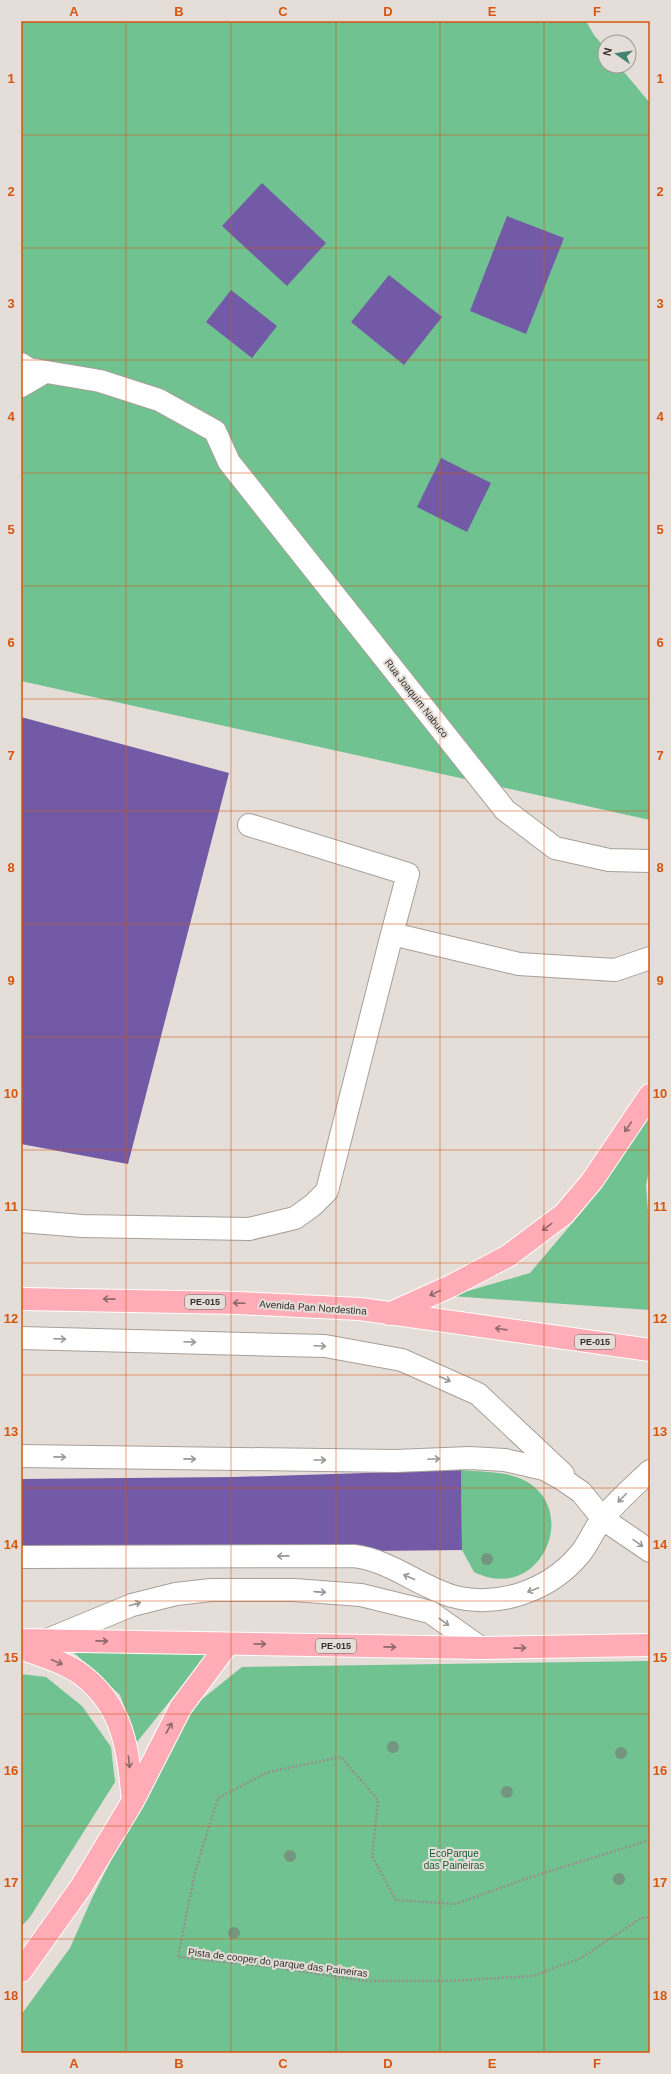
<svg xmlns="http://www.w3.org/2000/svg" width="671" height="2074" font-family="Arial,sans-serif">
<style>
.green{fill:#70c290}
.building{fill:#725aa6}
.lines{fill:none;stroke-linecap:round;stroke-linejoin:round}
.minor-casing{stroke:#a79f99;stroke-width:24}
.highway-casing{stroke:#fff;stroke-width:24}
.path{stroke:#96908c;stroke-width:2.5;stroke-dasharray:2 2;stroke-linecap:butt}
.minor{stroke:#fff;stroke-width:22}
.highway{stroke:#ffacb7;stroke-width:22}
.tree{fill:#74957f}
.oneway{stroke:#8f686c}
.oneway2{stroke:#999896}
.grid{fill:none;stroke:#d6550f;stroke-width:1;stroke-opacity:0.55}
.labels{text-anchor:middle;stroke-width:4;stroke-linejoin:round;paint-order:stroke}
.shield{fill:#e5ddd7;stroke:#686461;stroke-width:1}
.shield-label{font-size:9px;font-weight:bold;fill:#33302e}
.street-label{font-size:10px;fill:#33302e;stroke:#e5ddd7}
.park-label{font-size:10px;fill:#185a37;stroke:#e5ddd7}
.neatline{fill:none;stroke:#d6550f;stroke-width:1.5}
.grid-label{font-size:13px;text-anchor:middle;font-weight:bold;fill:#d6550f}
</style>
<rect width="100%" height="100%" fill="#e5ddd7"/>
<path class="green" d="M21,21h565l8,14 11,13v18h14l31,37v717l-629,-139z
M650,1109v57l-4,19 4,52v73l-199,-14 79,-23 55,-65z
M461,1470c18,2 41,1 58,8 65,26 23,128 -45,94l-12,-22z
M71,1650l139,1 -73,91 -17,-47z
M650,1661v392h-629v-38l49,-67 23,-52 85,-168 23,-28 41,-33z
M21,1674l25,3 36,29 29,41 4,35 -85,135 -9,10z"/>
<path class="building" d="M262,183l64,60 -39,43 -65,-60z
M507,216l57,22 -38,96 -56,-23z
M389,275l53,42 -38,48 -53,-43z
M231,290l46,36 -25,32 -46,-36z
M441,458l50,25 -24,49 -50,-25z
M21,717l208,56 -101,391 -107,-20z
M461,1470l1,80 -441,5v-76l213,-2z"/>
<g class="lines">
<defs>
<path id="minor" d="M21,364l8,5 71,12 59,19 56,31 14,31 276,348 50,38 54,12 41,1
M21,386l24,-14
M249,825l159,49 -16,60
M21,1221l61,5 167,3 46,-11 18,-13 14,-14 65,-257 127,30 96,6 35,-12
M21,1338l304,8 77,14 76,34 85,80
M21,1456l374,5 75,-3 35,2 39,9 18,10 19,13 22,27 47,32
M21,1557l333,-1c35,4 65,30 98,40 47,13 98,-6 128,-42 9,-11 14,-25 23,-36 14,-17 31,-32 47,-47
M47,1640l85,-35 44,-11 35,-4h83l67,5 69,17 51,36"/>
<path id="highway" d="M21,1299l217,4 122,6 290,41
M389,1314l62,-28 57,-30 56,-42 28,-33 58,-86
M21,1640l460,8 169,-3
M21,1648c20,8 44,14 61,27 43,33 46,77 51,126
M21,1971l60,-84 52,-86 48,-94 47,-63"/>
</defs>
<use href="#minor" class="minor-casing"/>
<use href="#highway" class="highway-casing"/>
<path class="path" d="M650,1840l-119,37 -76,27 -59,-4 -24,-44 6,-56 -37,-43 -73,15 -50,26 -23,74 -17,85 101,11 86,13h82l86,-5 48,-18 60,-40 9,-1"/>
<use href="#minor" class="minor"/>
<use href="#highway" class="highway"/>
</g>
<g class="tree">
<circle cx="487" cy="1559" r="6"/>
<circle cx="393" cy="1747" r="6"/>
<circle cx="621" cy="1753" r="6"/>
<circle cx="507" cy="1792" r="6"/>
<circle cx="290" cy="1856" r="6"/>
<circle cx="619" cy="1879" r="6"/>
<circle cx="234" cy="1933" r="6"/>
</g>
<defs><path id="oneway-shaft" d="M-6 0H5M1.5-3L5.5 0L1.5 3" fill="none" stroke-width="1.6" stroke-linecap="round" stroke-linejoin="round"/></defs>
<g class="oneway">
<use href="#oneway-shaft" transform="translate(628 1127) rotate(124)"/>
<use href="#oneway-shaft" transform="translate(547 1227) rotate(143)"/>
<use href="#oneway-shaft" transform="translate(435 1293) rotate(155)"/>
<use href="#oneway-shaft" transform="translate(109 1299) rotate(-179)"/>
<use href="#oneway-shaft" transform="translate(239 1303) rotate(-178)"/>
<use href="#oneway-shaft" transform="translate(501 1329) rotate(-172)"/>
<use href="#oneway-shaft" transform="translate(102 1641) rotate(1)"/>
<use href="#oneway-shaft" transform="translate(260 1644) rotate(1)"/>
<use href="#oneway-shaft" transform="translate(390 1647) rotate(1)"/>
<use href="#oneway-shaft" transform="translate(520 1648) rotate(-1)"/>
<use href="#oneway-shaft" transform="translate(57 1662) rotate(23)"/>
<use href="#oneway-shaft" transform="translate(169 1728) rotate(-61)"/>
<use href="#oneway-shaft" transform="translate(129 1762) rotate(84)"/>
</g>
<g class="oneway2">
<use href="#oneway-shaft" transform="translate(60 1339) rotate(2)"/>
<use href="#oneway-shaft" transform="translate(190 1342) rotate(2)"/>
<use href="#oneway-shaft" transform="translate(320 1346) rotate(3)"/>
<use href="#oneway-shaft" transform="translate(445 1379) rotate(24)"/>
<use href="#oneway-shaft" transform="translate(60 1457) rotate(1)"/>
<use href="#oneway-shaft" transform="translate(190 1459) rotate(1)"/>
<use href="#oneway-shaft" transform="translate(434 1459) rotate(-3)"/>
<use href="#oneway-shaft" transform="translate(320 1460)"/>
<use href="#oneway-shaft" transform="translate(622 1498) rotate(134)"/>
<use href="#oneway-shaft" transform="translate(638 1543) rotate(35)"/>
<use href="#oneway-shaft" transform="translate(283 1556) rotate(179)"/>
<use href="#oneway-shaft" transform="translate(409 1577) rotate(-156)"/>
<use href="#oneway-shaft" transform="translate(533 1590) rotate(159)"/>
<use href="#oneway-shaft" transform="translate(320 1592) rotate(4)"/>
<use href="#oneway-shaft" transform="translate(135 1604) rotate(-16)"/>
<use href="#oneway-shaft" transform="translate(444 1622) rotate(36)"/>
</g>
<path class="grid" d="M126,21v2032M231,21v2032M336,21v2032M440,21v2032M544,21v2032M21,135h629M21,248h629M21,360h629M21,473h629M21,586h629M21,699h629M21,811h629M21,924h629M21,1037h629M21,1150h629M21,1263h629M21,1375h629M21,1488h629M21,1601h629M21,1714h629M21,1826h629M21,1939h629"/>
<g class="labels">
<g class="shield">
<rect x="185" y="1295" width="40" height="14" rx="3"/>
<rect x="575" y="1335" width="40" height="14" rx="3"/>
<rect x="316" y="1639" width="40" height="14" rx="3"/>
</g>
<g class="shield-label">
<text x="205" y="1305">PE-015</text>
<text x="595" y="1345">PE-015</text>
<text x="336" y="1649">PE-015</text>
</g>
<g class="street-label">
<text transform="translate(417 698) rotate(52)" y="4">Rua Joaquim Nabuco</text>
<text transform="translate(313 1307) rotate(4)" y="4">Avenida Pan Nordestina</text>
<text transform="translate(278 1962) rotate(7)" y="4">Pista de cooper do parque das Paineiras</text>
</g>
<g class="park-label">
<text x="454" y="1857">EcoParque<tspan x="454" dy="12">das Paineiras</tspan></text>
</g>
</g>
<rect width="671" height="2074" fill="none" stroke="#e5ddd7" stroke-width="44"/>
<g transform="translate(617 54) rotate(283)"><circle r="19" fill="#e5ddd7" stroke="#9e9893"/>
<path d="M0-3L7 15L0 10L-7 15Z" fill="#428270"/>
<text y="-6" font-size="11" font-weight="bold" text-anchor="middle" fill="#33302e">N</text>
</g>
<rect x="22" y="22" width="627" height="2030" class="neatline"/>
<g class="grid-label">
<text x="74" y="16">A</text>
<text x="179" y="16">B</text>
<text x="283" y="16">C</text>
<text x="388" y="16">D</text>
<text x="492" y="16">E</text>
<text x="597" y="16">F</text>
<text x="11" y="83">1</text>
<text x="660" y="83">1</text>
<text x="11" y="196">2</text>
<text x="660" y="196">2</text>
<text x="11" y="308">3</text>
<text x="660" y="308">3</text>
<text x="11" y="421">4</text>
<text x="660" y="421">4</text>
<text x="11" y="534">5</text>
<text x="660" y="534">5</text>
<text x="11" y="647">6</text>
<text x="660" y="647">6</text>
<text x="11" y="760">7</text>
<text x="660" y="760">7</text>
<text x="11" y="872">8</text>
<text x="660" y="872">8</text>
<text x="11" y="985">9</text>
<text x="660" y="985">9</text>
<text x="11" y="1098">10</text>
<text x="660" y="1098">10</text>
<text x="11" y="1211">11</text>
<text x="660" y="1211">11</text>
<text x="11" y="1323">12</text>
<text x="660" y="1323">12</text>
<text x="11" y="1436">13</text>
<text x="660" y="1436">13</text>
<text x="11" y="1549">14</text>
<text x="660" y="1549">14</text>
<text x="11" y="1662">15</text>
<text x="660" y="1662">15</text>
<text x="11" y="1775">16</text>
<text x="660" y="1775">16</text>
<text x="11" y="1887">17</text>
<text x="660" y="1887">17</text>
<text x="11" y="2000">18</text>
<text x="660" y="2000">18</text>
<text x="74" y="2068">A</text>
<text x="179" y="2068">B</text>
<text x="283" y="2068">C</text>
<text x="388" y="2068">D</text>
<text x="492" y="2068">E</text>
<text x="597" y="2068">F</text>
</g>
</svg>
